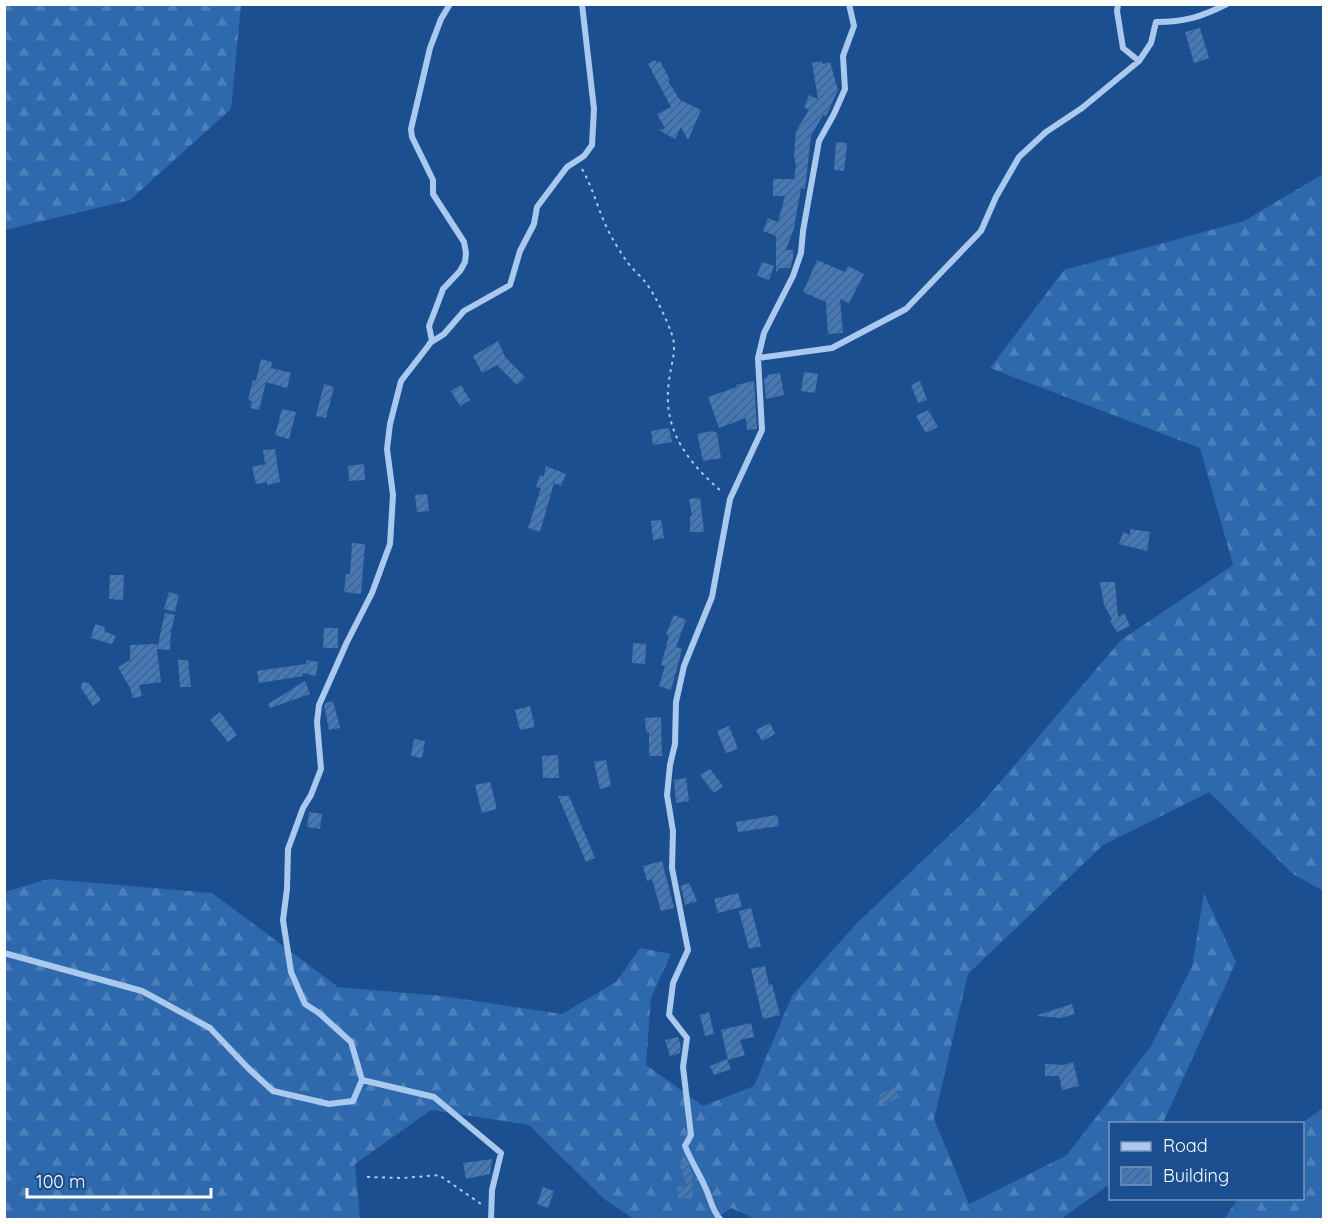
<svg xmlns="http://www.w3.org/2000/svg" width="1328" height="1224" font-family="Quicksand,sans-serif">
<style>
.forest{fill:url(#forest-firs)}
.building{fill:url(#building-hatch)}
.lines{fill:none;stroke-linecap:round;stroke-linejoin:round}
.path{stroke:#a9c9ee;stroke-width:2;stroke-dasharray:3 4.5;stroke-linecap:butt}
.minor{stroke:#a9c9ee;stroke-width:6}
</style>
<defs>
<pattern id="forest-firs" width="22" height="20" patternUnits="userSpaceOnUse" patternTransform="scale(1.5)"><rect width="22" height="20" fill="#2e69ad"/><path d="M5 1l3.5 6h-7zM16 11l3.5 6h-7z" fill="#4d80b9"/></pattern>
<pattern id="building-hatch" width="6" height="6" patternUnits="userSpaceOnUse" patternTransform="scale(1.5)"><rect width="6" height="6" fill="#4478b7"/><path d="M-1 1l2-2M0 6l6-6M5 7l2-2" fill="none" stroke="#486282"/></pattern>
</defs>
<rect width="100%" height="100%" fill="#1b4f8f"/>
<path class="forest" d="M4,5h237l-10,104 -101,91 -125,30z
M1323,174v717l-30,-17 -84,-82 -106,53 -135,129 -34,145 35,85 98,-49 84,-109 41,-79 12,-74 32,69 -73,161 -53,1v60l-49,35 -303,1 -27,-12 -15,11h-82l-30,-20 -75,-74 -98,-15 -76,54 5,55 -355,1v-328l43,-13 164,14 126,94 104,9 120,18 54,-32 24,-34 31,6 -20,44 -5,67 57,41 51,-20 38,-90 64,-72 122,-116 143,-168 112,-75 -33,-117 -210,-80 74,-98 180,-49z
M1323,1108v111h-99l14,-20 64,-1v-75z"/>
<path class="building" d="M1200,28l9,30 -15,5 -9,-31z
M655,60l2,3 3,-2 10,19 -2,1 12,19 21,10 -13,30 -7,-13 -6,12 -16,-9 6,-2 -8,-14 14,-7 -23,-43z
M822,61v3l8,-2 8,28 -12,26 -3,-1 -12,21 -6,53 -4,-1 -7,40 -8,22h7v9l-3,9h-11l-3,5v-37l-13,-5 5,-13 10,4 7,-26h-12v-17h21l2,-13 -2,-10 2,-25 13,-21 -5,-3 5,-12 9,4 -6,-36z
M836,142l11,1 -3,28 -10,-1z
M817,260l28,12 3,-6 16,8 -15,29 -9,-4 3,34 -15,1 -2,-32 -23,-10z
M762,262l12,4 -5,14 -12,-4z
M498,341l7,16 20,20 -8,8 -20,-20 -15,8 -9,-17z
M261,359l11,3 -1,6 20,5 -4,15 -21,-6 -7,28 -9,-2 2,-7 -4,-1 5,-20 3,1z
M804,372l14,2 -3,19 -14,-2z
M780,373l4,22 -18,4 -2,-20 3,-1v-3z
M754,381l3,48 -10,1 -1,-12 -27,10 -11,-31 29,-10 -1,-2z
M920,381l7,19 -9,3 -7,-18z
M324,384l10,3 -8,31 -10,-2z
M461,385l9,15 -10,6 -9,-15z
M282,409l14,3 -7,27 -14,-4z
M928,410l10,17 -12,6 -10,-17z
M669,428l3,14 -19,3 -2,-14z
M712,431l5,2 4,25 -18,3 -6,-27z
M275,449l5,33 -13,3v-3l-11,2 -4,-17 13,-3 -2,-14z
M364,464l1,16 -16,1 -1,-15z
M546,466l20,8 -5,12 -7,-3 -14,49 -12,-4 13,-40 -5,-1 4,-12 4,1z
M427,494l2,17 -12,1 -2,-17z
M700,498l4,34h-14v-16h2l-3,-17z
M661,520l3,18 -11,2 -2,-19z
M1130,529l20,3 -3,19 -28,-7 4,-12 7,3z
M352,543l13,1 -4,50 -17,-2 2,-18h4z
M110,575h14l-1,25 -14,-1z
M1100,582h15l3,35 6,-4 6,13 -13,6 -7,-11 2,-2 -8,-14z
M169,592l10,3 -4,17 -11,-3z
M165,613l10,2 -4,16 -1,19 -13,-1 4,33 -22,3 3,11 -9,2 -3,-10 -12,-21 12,-7v-15l27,-1v5z
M674,615l12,5 -10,27 6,2 -11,41 -12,-4 6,-20 -4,-1 8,-29 -3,-2z
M95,624l10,3 -1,4 12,5 -4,8 -21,-6z
M324,628h14v20h-15z
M633,643l13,1 -1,20 -13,-1z
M178,660h10l3,27h-11z
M307,660l11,2 -2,14 -14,-3 1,3 -44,7 -2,-12 49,-7z
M305,681l5,13 -40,14 -2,-4z
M82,682l7,1 12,17 -8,6 -12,-18z
M333,701l7,27 -11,2 -5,-24 2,-3z
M530,706l5,21 -15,3 -5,-20z
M220,712l17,23 -9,7 -18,-22z
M661,717l1,39h-13v-24h-3l-1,-14z
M770,723l5,11 -13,7 -6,-11z
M729,726l9,23 -12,4 -9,-22z
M414,739l11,2 -3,17 -11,-2z
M558,755l1,23h-16l-1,-22z
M606,760l5,26 -11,3 -6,-27z
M710,769l13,17 -9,7 -14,-18z
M686,778l3,23 -13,2 -2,-23z
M490,782l7,27 -15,4 -7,-28z
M558,796h11l26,62 -9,4z
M309,812l13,2 -2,15 -13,-2z
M777,815l2,11 -41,6 -2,-10z
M662,861l12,47 -13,3 -9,-32 -5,2 -4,-15z
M689,883l8,18 -12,4 -4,-19z
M738,893l4,14 -24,6 -4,-14z
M751,908l10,38 -12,3 -10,-38z
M765,966l4,19 3,-1 8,31 -17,4 -12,-50z
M1072,1004l3,10 -14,4 -23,-2v-1z
M709,1012l5,22 -9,2 -5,-21z
M751,1023l3,14 -14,3 5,15 -17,5 -7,-30z
M678,1037l3,9 -1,7 -10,3 -5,-16z
M727,1059l4,10 -17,6 -4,-9z
M1073,1062l6,24 -17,4 -3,-14h-14v-12l19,1z
M894,1087l5,10 -15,8 -5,-10z
M492,1159l-2,15 -24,5 -3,-16z
M686,1161l6,12 1,25 -15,1 -1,-12 10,-1 -8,-23z
M543,1187l11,4 -6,17 -11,-4z"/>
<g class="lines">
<path class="path" d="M582,169c12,21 17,45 29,67 5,9 11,19 17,27 5,7 13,13 18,20 9,12 20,35 25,49 7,17 0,31 -2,49 -7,50 19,81 54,112
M367,1177l36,1 36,-3 42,29"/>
<path class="minor" d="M1118,4l-1,7 6,37 16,13
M430,343l14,-9 20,-23 46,-26 10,-34 14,-27 3,-17 30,-40 17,-11 8,-11 2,-36 -12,-105
M758,358l74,-10 74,-39 75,-78 15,-34 23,-40 27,-25 36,-24 57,-47 12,-18 5,-21c29,0 45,-5 71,-18
M4,953l138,38 68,37 38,40 25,23 56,13 24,-3 9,-21 -11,-38 -32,-29 -14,-9 -14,-32 -8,-52 4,-31 1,-40 15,-41 8,-13 10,-26 -4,-47 2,-17 28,-63 25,-49 18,-49 3,-49 -6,-46 3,-25 11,-43 31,-40 -3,-15 10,-26 4,-11 17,-18 5,-9 1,-9 -2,-11 -31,-48v-14l-21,-43 -1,-8 19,-81 11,-29 9,-15
M362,1080l72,17 67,56 -9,37 -1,30
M721,1220c-9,-9 -10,-20 -15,-31 -6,-14 -15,-28 -21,-43l6,-11 -8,-68 4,-29 -18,-23 4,-32 15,-33 -16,-82 1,-37 -6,-36 3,-30 5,-21 1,-42 8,-36 28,-69 18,-98 32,-69 -4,-72 6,-25 29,-57 8,-23 2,-22 16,-90 15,-27 11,-25 -2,-33 11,-30 -5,-22"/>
</g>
<rect width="1328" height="1224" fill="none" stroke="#ffffff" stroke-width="12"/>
<rect x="1109" y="1122" width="195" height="78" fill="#1b4f8f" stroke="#7695bc" stroke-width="1.5"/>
<rect x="1121" y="1142" width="30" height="9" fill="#a9c9ee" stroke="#7695bc" stroke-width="1.5"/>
<text x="1163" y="1152" font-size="18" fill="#ffffff">Road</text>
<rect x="1121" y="1167" width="30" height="18" fill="url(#building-hatch)" stroke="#7695bc" stroke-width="1.5"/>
<text x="1163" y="1182" font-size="18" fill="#ffffff">Building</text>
<path d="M27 1188v9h184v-9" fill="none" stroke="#ffffff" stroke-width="3"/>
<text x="36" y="1188" font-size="18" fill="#ffffff" stroke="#1b4f8f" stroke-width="4.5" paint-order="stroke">100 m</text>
</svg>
